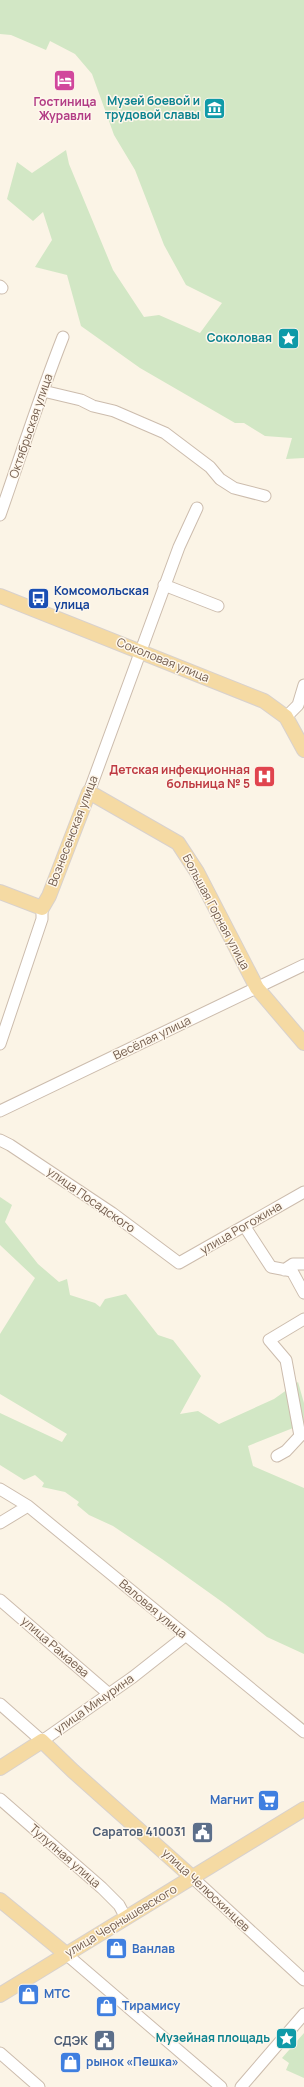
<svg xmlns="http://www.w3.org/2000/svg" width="304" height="2087" font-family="Manrope,sans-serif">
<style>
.green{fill:#d2e7c5}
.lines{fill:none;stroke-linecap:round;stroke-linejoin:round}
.minor-casing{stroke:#ccbcad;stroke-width:13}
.major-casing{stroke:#d8d1cd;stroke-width:16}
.minor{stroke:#fff;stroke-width:11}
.major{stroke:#f5daa3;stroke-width:14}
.labels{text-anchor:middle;stroke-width:3;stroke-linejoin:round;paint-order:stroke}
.culture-label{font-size:12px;font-weight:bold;fill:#0d838f;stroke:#fef7ec;text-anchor:end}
.hotel-label{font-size:12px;font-weight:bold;fill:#b23c85;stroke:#fef7ec}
.street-label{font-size:12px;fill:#725c4d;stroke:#fef7ec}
.transit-label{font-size:12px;font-weight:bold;fill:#164399;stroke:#fef7ec;text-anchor:start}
.health-label{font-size:12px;font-weight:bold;fill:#be3a42;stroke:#fef7ec;text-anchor:end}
.shop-label{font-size:12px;font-weight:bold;fill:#366cbe;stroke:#fef7ec;text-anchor:start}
.service-label{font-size:12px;font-weight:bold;fill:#4e5e75;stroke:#fef7ec;text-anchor:end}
</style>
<rect width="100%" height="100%" fill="#fbf4e6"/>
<path class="green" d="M0,0h304v458l-18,1 6,-21 -27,-2 -21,-13h-9l-95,-55 -59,-42 -14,-51 -32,-8 17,-27 -9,-28 -10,9 -26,-22 10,-37 15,11 34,-23 3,14 44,106 31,47 15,-2 41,18 22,-30 -36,-18 -22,-40 -29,-75 -21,-35 -22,-61 -17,-20 -25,-13 -4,9 -35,-15 -11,-1z
M0,1197l12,8 -7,17 33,42 21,18 8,-3 3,16 25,8 5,4 5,-8 21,-5 32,41 15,5 28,36 -21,38 18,-3 21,13 55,-25 24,-17 6,21v23l-11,2 -45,18 5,20 51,22v166l-37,-17 -42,-33 -63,-45 -49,-33 -24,-11 -12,-10 2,-3 -14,-10 -23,-5 2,-4 -9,-8 -11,5 -24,-15v-52l62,29 5,-8 -67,-40v-60l35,-56 -35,-33z
M304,2033v45l-18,-8 3,-7 -7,-5z"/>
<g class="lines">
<defs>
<path id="minor" d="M0,286l2,2
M43,391l38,9 12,6 21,5 51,22 45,34 10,12 14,9 31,8
M0,515c21,-60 40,-120 63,-178
M164,585l54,21
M286,717l12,-12 6,-20
M89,792l90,-245 18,-39
M0,1044l42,-125v-11
M0,1111l304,-146
M0,1140l10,5 102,68 67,50 125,-71
M245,1227l26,40 21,4 12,22
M284,1270l9,-6h11
M277,1456l9,-5 14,-15 -14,-76 -17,-20 35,-21
M0,1489l28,17 276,226
M0,1523l28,-17
M0,1600l109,94
M0,1704l42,37 91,-64 52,-41
M0,1799l102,89 17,17 7,13
M193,1878l111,102
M66,1954l155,133
M0,2053l39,34
M241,2087l63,-73"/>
<path id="major" d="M0,596l264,105 22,16 18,33
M0,892l42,16 7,-12 40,-104 89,51 19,29 60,116 47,55
M0,1768l42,-27 31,30 120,107
M0,1900l66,54
M0,1995l304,-186"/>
</defs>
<use href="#minor" class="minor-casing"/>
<use href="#major" class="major-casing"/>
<use href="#minor" class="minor"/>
<use href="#major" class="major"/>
</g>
<defs>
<symbol id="hotel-square" viewBox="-11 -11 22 22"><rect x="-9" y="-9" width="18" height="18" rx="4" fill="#d1479c" stroke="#fef7ec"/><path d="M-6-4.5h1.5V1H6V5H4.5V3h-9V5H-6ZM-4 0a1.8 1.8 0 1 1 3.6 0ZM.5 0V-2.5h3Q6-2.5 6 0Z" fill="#fff"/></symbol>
<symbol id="museum-square" viewBox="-11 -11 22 22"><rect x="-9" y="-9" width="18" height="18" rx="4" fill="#0f9aa8" stroke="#fef7ec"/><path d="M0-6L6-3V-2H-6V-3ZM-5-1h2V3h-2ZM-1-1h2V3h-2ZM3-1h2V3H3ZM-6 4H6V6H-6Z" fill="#fff"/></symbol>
<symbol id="sight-square" viewBox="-11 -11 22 22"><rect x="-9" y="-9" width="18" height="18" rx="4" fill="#0f9aa8" stroke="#fef7ec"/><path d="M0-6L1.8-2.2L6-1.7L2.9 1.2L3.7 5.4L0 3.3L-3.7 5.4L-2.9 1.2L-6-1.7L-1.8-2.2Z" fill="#fff"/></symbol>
<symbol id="bus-square" viewBox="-11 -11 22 22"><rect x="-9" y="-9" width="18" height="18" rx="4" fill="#1a4fb4" stroke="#fef7ec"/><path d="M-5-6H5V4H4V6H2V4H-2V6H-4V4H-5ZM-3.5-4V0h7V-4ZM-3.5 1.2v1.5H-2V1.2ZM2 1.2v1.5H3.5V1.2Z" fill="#fff"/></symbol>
<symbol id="hospital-square" viewBox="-11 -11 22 22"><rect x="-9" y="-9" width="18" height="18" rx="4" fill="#e0444e" stroke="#fef7ec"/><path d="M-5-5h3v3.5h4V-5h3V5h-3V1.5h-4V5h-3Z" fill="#fff"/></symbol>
<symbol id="supermarket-square" viewBox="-11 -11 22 22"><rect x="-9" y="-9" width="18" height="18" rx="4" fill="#3f7fe0" stroke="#fef7ec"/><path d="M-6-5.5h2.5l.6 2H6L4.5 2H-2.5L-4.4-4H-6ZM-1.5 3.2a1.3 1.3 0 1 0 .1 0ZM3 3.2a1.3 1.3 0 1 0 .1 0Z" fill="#fff"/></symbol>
<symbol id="civic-square" viewBox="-11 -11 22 22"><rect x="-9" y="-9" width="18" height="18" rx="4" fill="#5c6f8a" stroke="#fef7ec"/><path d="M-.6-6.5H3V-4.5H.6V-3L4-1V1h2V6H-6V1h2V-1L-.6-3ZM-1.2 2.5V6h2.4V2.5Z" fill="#fff"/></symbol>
<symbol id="shop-square" viewBox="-11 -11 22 22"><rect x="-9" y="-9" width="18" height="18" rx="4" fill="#3f7fe0" stroke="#fef7ec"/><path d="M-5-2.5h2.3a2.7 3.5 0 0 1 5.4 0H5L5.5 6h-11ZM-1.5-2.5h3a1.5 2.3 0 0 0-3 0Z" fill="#fff"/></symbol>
</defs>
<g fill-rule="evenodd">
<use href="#hotel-square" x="52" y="68" width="25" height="25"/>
<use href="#museum-square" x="202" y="96" width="25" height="25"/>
<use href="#sight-square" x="276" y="326" width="25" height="25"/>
<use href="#bus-square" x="26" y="586" width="25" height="25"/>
<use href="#hospital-square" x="252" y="764" width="25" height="25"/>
<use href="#supermarket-square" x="256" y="1788" width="25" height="25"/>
<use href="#civic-square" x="190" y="1820" width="25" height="25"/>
<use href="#shop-square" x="104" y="1936" width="25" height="25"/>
<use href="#shop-square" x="16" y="1982" width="25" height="25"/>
<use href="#shop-square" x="94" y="1994" width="25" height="25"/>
<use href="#sight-square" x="274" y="2026" width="25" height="25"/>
<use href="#civic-square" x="92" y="2028" width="25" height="25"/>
<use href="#shop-square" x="58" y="2050" width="25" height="25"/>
</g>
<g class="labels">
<g class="culture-label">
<text x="200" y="105">Музей боевой и<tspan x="200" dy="14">трудовой славы</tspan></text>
<text x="272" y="342">Соколовая</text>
<text x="270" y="2042">Музейная площадь</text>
</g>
<g class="hotel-label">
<text x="65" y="106">Гостиница<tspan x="65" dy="14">Журавли</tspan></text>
</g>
<g class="street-label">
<text transform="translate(31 426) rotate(-71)" y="4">Октябрьская улица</text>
<text transform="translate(163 660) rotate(22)" y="4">Соколовая улица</text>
<text transform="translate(73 831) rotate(-69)" y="4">Вознесенская улица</text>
<text transform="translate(216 912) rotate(62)" y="4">Большая Горная улица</text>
<text transform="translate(152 1038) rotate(-26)" y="4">Весёлая улица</text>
<text transform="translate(91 1200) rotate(35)" y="4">улица Посадского</text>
<text transform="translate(241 1228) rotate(-30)" y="4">улица Рогожина</text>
<text transform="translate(153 1609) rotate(40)" y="4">Валовая улица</text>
<text transform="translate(55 1647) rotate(41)" y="4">улица Рамаева</text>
<text transform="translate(94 1704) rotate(-35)" y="4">улица Мичурина</text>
<text transform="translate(65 1856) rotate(41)" y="4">Тулупная улица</text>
<text transform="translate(206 1890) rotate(43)" y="4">улица Челюскинцев</text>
<text transform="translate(121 1921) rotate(-31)" y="4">улица Чернышевского</text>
</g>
<g class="transit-label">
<text x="54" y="595">Комсомольская<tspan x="54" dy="14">улица</tspan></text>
</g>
<g class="health-label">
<text x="250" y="774">Детская инфекционная<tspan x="250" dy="14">больница № 5</tspan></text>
</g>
<g class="shop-label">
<text x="254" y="1804" text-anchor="end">Магнит</text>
<text x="132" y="1953">Ванлав</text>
<text x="44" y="1998">МТС</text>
<text x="122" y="2010">Тирамису</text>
<text x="86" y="2066">рынок «Пешка»</text>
</g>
<g class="service-label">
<text x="186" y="1836">Саратов 410031</text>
<text x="88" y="2045">СДЭК</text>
</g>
</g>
</svg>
